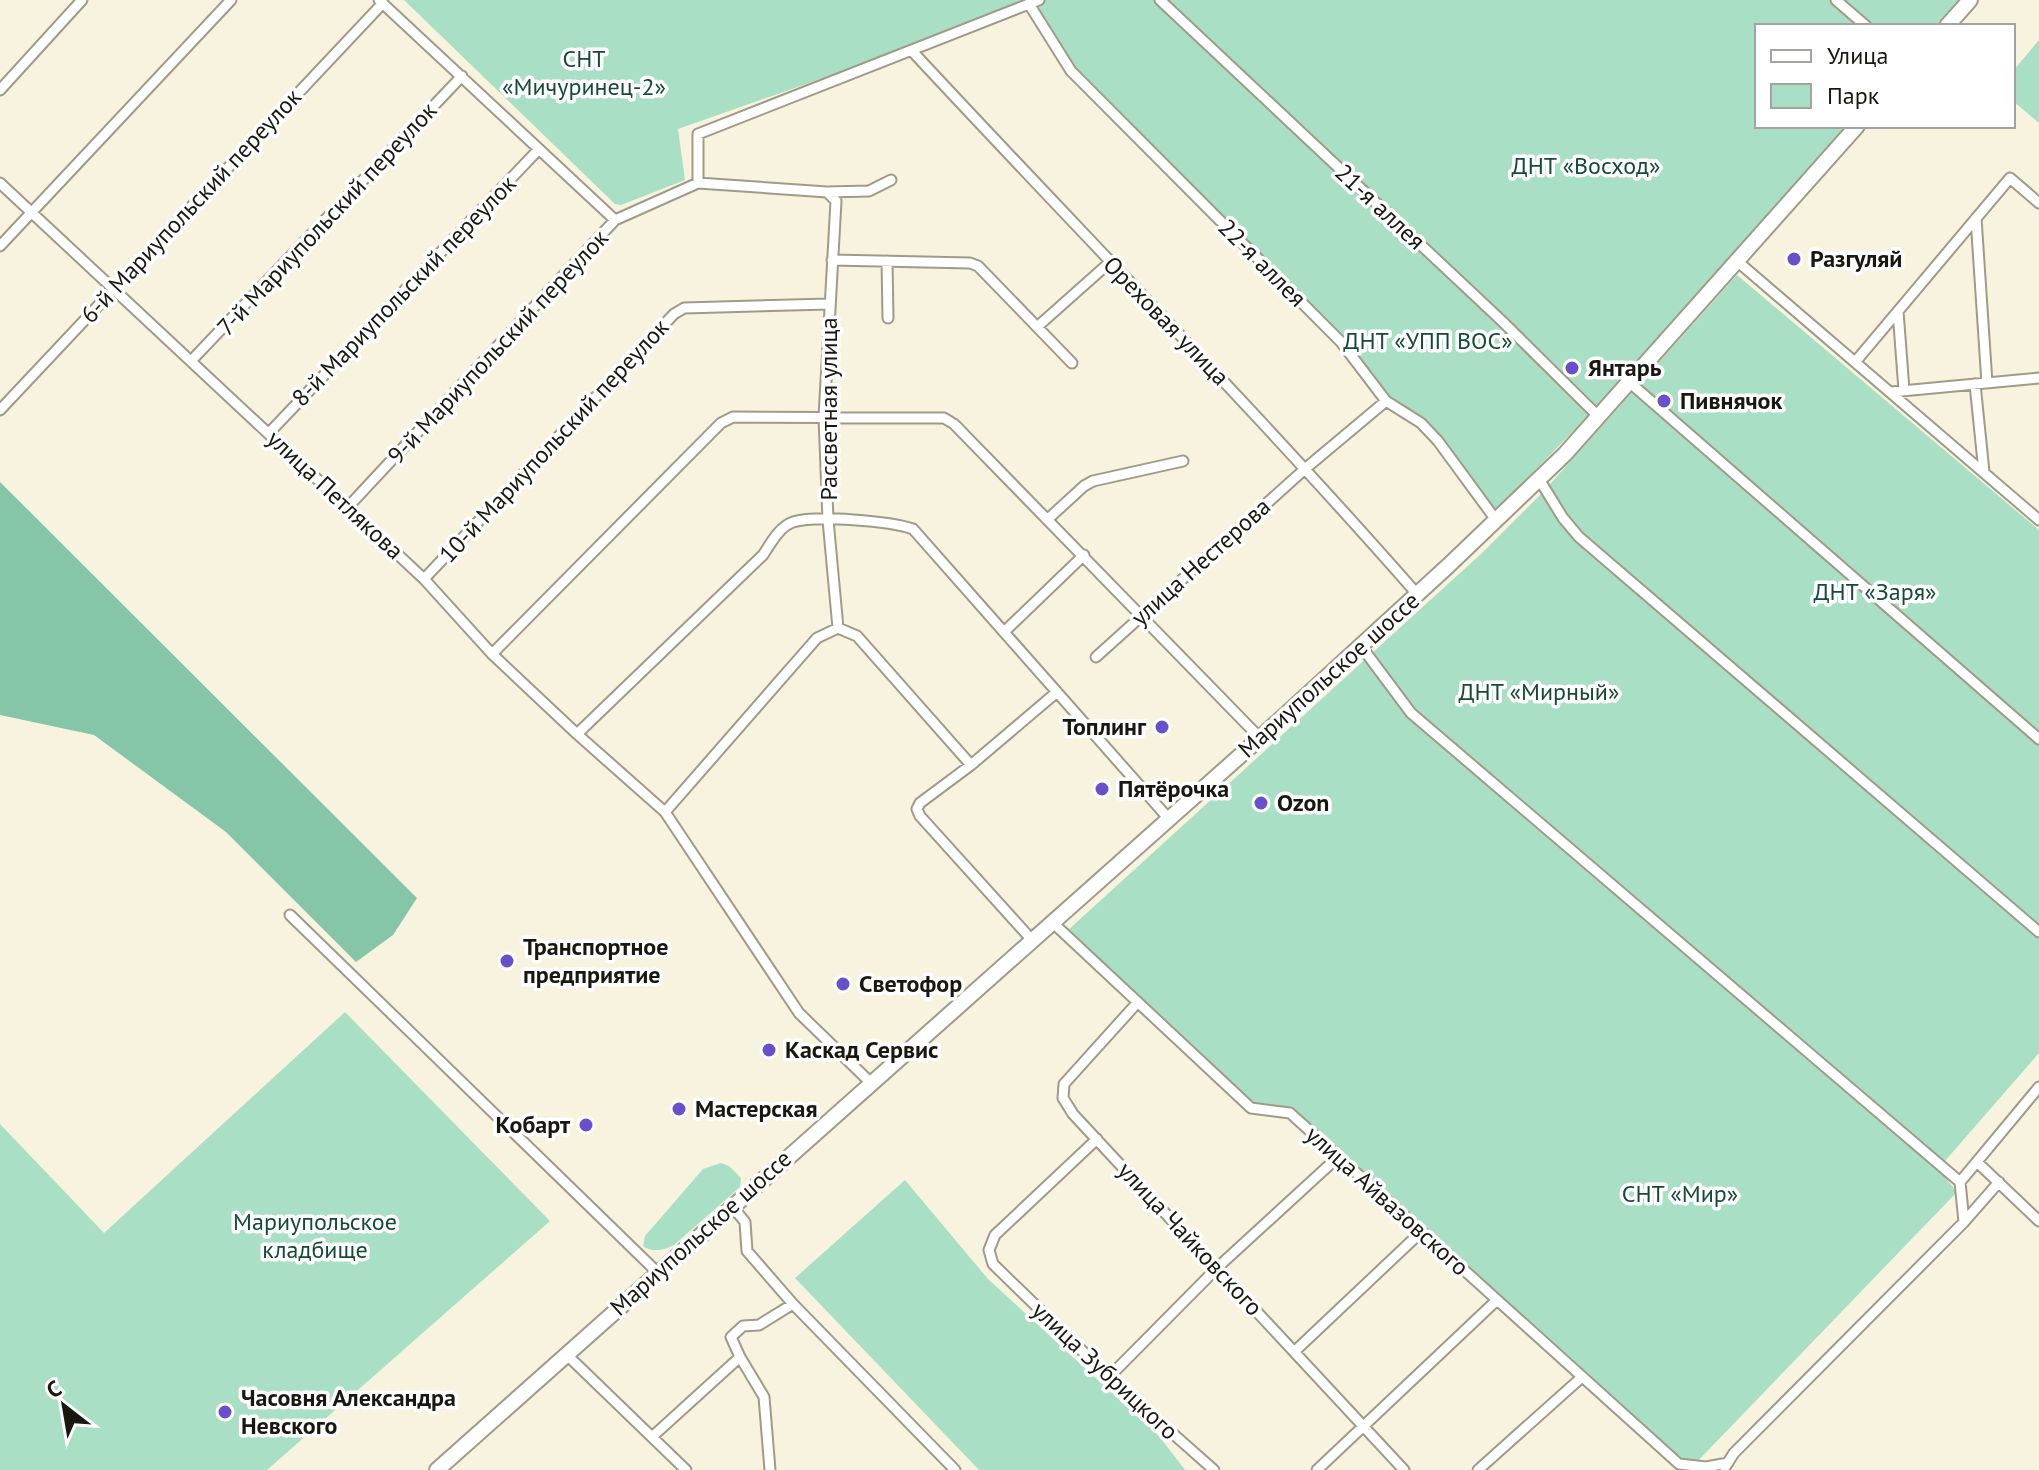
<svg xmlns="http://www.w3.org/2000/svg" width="2039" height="1470" font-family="'PT Sans',sans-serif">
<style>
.green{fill:#a9dfc5}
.forest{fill:#85c6a8}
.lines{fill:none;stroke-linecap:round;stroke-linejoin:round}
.minor-casing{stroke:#9f9b88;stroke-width:13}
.primary-casing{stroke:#9f9b88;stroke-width:18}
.minor{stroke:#fff;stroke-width:9}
.primary{stroke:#fff;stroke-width:14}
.poi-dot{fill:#6950ca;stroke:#fff;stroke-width:3}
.labels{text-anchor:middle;stroke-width:7;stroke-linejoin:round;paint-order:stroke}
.park-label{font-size:24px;fill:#154a36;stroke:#fff}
.street-label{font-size:24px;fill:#191810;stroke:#fff}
.poi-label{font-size:24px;font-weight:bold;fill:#191810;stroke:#fff;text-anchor:start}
</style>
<rect width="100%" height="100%" fill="#f8f3df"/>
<path class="green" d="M404,0h1554l-23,26h-178v100h89l-249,281 -105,107 -71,-91 -32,-26 -48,-56 -270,-270 -47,-69 -110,44 -236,83 7,51 -64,25 -6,-1z
M2039,40v83l-26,-22v-30z
M1737,275l302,255v523l-101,116 19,23 -267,277 -400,-357 -38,-5 -185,-176 415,-378 60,-60z
M345,1012l205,209 -283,249h-267v-346l104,109z
M721,1163l8,3 12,12 -1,9 -66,58c-10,5 -21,8 -31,1l2,-10 58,-67z
M905,1180l83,99 171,157 26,34h-206l-184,-192z"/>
<path class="forest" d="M0,482l417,416 -24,37 -37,27 -130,-130 -132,-97 -94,-20z"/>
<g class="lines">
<defs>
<path id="minor" d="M379,0l236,220
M1160,0l343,322 95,94
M1836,0l30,26
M1029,4l42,67 270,271 45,59 35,22 17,18 58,79
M912,51c168,181 342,357 505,543
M0,90l82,-90
M0,183l424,396 68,75 85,80 88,78 134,201 72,70
M698,183v-49l341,-134
M827,192l9,9 -12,216 4,103 10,108
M1976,218l11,165
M0,246l231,-246
M832,260l138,3 8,3 94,97
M887,261l1,57
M1737,261l302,259
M1898,311l6,79
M1037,327l72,-64
M191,361l271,-285
M1856,361l154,-183 29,25
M1628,381l411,358
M1975,384l9,88
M1891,392l148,-14
M0,410l383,-407
M269,433l270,-284
M1539,479l24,39 16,19 460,395
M348,507l267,-287 83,-37 129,9 42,-1 22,-11
M1048,519l36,-33 9,-5 90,-20
M424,579l250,-265 10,-6 145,-4
M1005,631l79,-76
M1361,646l50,67 549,469 4,40
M492,654l229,-231 12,-6 211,1 10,6 306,314
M1096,657l210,-189 80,-67
M577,734l186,-179c8,-12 16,-28 30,-33 23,-7 97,-1 120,7l256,290
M665,812l152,-174 21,-10 19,8 114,129
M290,915l367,357
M1052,922l199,186 39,5 389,351 27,3 22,-4
M1032,940l-112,-124 -3,-7 3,-6 51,-38 86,-73
M1138,1002l-74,82 -1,14 10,16 331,356
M1097,1139l-102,96 -6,15 4,14 116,113 105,93
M1977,1162l62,59
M1960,1182l79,-95
M732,1206l13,16 2,29 46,53 162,166
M1295,1351l126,-119
M566,1354l120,116
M1109,1377l109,-110 120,-110
M653,1436l87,-79
M1725,1467l9,-14 230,-231 35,-40
M770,1470l-6,-73 -24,-40 -9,-20 12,-11 16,-1 34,-21
M1317,1470l180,-170
M1478,1470l104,-93"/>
<path id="primary" d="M1947,26l23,-26
M437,1470l823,-732 188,-172 117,-112 292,-328"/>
</defs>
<use href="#minor" class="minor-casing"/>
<use href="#primary" class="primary-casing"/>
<use href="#minor" class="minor"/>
<use href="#primary" class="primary"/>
</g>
<g class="poi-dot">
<circle cx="1794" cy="259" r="8"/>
<circle cx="1572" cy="368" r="8"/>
<circle cx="1664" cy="401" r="8"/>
<circle cx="1162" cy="727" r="8"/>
<circle cx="1102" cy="789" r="8"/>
<circle cx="1261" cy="803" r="8"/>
<circle cx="507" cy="961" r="8"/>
<circle cx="843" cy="984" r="8"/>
<circle cx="769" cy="1050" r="8"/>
<circle cx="679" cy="1109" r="8"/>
<circle cx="586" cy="1125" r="8"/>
<circle cx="225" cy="1412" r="8"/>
</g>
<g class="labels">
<g class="park-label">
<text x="584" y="67">СНТ<tspan x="584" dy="28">«Мичуринец-2»</tspan></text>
<text x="1586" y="174">ДНТ «Восход»</text>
<text x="1428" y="349">ДНТ «УПП ВОС»</text>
<text x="1875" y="600">ДНТ «Заря»</text>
<text x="1539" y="700">ДНТ «Мирный»</text>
<text x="1680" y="1202">СНТ «Мир»</text>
<text x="315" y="1230">Мариупольское<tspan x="315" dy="28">кладбище</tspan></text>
</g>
<g class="street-label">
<text transform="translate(191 206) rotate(-47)" y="8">6-й Мариупольский переулок</text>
<text transform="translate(1380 207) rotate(43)" y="8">21-я аллея</text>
<text transform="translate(327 219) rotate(-47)" y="8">7-й Мариупольский переулок</text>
<text transform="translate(1262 263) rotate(45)" y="8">22-я аллея</text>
<text transform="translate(404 291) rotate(-46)" y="8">8-й Мариупольский переулок</text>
<text transform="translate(1166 321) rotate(46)" y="8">Ореховая улица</text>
<text transform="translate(498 347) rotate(-47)" y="8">9-й Мариупольский переулок</text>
<text transform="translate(829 409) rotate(-90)" y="8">Рассветная улица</text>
<text transform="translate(554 441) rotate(-47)" y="8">10-й Мариупольский переулок</text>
<text transform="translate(335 495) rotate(43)" y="8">улица Петлякова</text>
<text transform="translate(1201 562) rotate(-42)" y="8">улица Нестерова</text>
<text transform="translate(1329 675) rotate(-42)" y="8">Мариупольское шоссе</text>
<text transform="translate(1387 1201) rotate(42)" y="8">улица Айвазовского</text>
<text transform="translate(701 1233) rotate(-42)" y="8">Мариупольское шоссе</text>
<text transform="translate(1190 1239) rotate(47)" y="8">улица Чайковского</text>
<text transform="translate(1105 1371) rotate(43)" y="8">улица Зубрицкого</text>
</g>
<g class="poi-label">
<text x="1810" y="267">Разгуляй</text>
<text x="1588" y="376">Янтарь</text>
<text x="1680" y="409">Пивнячок</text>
<text x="1146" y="735" text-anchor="end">Топлинг</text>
<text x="1118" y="797">Пятёрочка</text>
<text x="1277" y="811">Ozon</text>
<text x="523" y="955">Транспортное<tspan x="523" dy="28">предприятие</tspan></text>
<text x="859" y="992">Светофор</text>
<text x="785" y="1058">Каскад Сервис</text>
<text x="695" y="1117">Мастерская</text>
<text x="570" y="1133" text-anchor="end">Кобарт</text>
<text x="241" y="1406">Часовня Александра<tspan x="241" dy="28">Невского</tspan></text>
</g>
</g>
<rect x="1755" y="24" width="260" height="104" fill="#ffffff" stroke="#a3a39f" stroke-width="2"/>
<rect x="1771" y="50" width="40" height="12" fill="#ffffff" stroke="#a3a39f" stroke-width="2"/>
<text x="1827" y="64" font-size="24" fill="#191810">Улица</text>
<rect x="1771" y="84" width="40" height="24" fill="#a9dfc5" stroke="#a3a39f" stroke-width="2"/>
<text x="1827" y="104" font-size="24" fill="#191810">Парк</text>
<g transform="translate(64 1406) rotate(329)" stroke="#ffffff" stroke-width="6" paint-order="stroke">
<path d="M0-6L14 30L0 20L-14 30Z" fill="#191810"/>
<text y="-12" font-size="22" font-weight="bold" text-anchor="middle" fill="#191810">С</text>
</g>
</svg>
